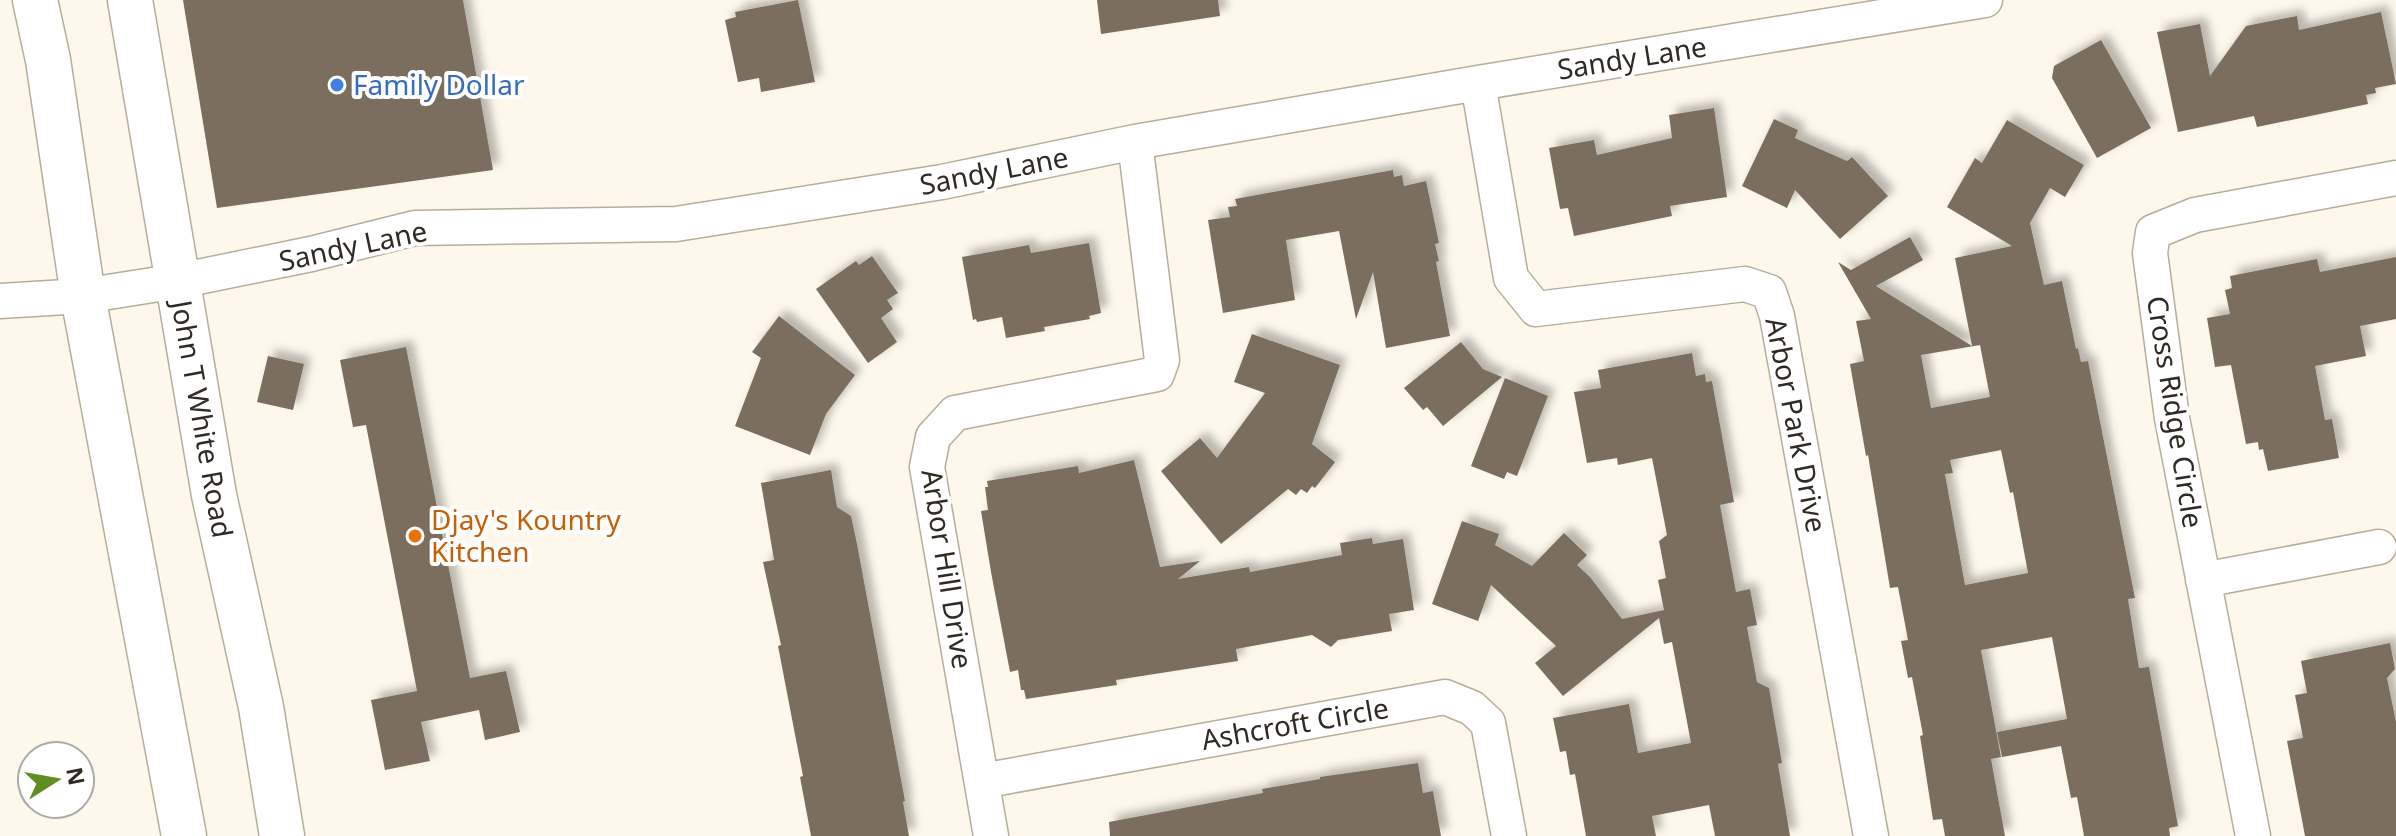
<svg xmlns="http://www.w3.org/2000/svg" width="2396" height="836" font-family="'Noto Sans',sans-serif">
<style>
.building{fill:#7b6e5e;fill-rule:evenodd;filter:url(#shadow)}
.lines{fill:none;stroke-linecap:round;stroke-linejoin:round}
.minor-casing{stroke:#b6ad9a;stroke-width:37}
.major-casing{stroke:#b6ad9a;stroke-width:47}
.minor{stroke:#fff;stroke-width:34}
.major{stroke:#fff;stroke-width:44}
.shop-dot{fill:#3f7fe0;stroke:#fff;stroke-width:3}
.food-dot{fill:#e8710a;stroke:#fff;stroke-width:3}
.labels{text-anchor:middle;stroke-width:8;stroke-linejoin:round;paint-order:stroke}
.street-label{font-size:28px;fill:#2f2b24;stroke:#fff}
.shop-label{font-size:28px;fill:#366cbe;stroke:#fff;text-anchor:start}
.food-label{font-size:28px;fill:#c56008;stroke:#fff;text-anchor:start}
</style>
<defs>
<filter id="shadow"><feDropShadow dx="7" dy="-7" stdDeviation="4" flood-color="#0004"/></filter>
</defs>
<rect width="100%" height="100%" fill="#fef8ec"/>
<path class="building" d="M183,0h280l30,170 -276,38z
M798,0l17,82 -54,10 -2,-14 -21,4 -13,-62 11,-3 -1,-5z
M1097,0h121l2,16 -119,18z
M2381,12l15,72 -21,4 1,5 -10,2 2,9 -111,23 -3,-11 -76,16 -21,-100 43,-8 10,52 36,-50 51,-10 2,14z
M2101,40l50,88 -54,30 -45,-80 2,-12z
M1714,108l13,89 -57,9 2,10 -98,20 -6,-28 -8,1 -11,-61 45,-8 3,15 75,-17 -3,-23z
M1774,119l24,11 -3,8 52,23 5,-4 36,39 -48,43 -45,-49 -8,18 -45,-22z
M2007,120l77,45 -19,32 -15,-9 -20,35 14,62 18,-4 14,68 2,-1 3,14 7,-1 47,237 -7,1 11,69 10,-1 29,159 -9,2 1,8h-86l-7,-39 -6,1 -10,-52 -59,11 -5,-25 70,-13 -15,-82 -71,13 20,107 -10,2 14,77h-60l-3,-17 -9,1 -13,-84 3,-1 -11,-58 -4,1 -7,-37 7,-1 -10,-53 -8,1 -22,-133 -2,1 -16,-92 14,-3 -8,-40 15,-2 -33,-57 13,8 59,-33 13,23 -47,26 96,60 -17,-88 57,-12 -65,-39 28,-49 7,5zM1980,345l10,52 -59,11 -10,-53zM2001,450l9,43 3,-1 15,81 -63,12 -20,-111 8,-1 -3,-13z
M1393,170l1,7 8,-2 2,11 22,-5 13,62 -4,1 4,17 -3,1 14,74 -64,12 -13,-76 -17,47 -17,-88 -53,9 9,60 -72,13 -15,-93 22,-3 -2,-10 9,-1 -2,-7z
M1089,243l12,70 -12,3 1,3 -46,8 1,4 -39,7 -4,-21 -25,5 -1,-3 -3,1 -11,-63 67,-12 2,8z
M872,256l26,37 -11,7 6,9 -12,9 16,24 -29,21 -52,-74 40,-28 3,4z
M2396,257v62l-36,7 6,30 -51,10 10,54 7,-1 7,39 -71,13 -5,-22 -4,1 -1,-8 -12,2 -15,-79 -16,2 -8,-49 23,-4 -5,-24 7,-2 -2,-12 87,-17 3,13z
M779,316l76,59 -29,39 -16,41 -75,-29 26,-68 -9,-6z
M1252,334l88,31 -28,79 23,18 -20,26 -3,-2 -5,7 -6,-4 -5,6 -8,-6 -67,55 -60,-73 39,-33 17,20 48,-65 -31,-11z
M1461,342l22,27 19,8 -59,49 -16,-19 -4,3 -19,-22z
M406,347l64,331 36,-7 14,61 -35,8 -6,-30 -58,12 9,39 -45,9 -14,-70 46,-9 -51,-266 -13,2 -13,-67z
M1692,353l4,23 9,-2 1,8 6,-1 22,121 -14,3 16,87 14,-3 7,36 -10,2 10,55 12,6 13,75 -4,1 12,72h-75l-6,-31 -57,11 4,20h-70l-11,-62 -5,1 -4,-24 -6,1 -7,-34 76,-14 9,49 53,-10 -19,-101 -8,2 -5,-26 -96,78 -28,-33 21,-17 -65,-61 -13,36 -46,-17 30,-83 37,13 -4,11 37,21 32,-33 23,22 -10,10 13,12 32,42 42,-9 -6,-30 8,-2 -7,-37 8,-6 -15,-77 -34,7 -1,-7 -30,5 -13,-71 27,-4 -3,-18z
M268,356l36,8 -11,46 -36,-8z
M1505,378l43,18 -31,80 -10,-4 -3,7 -33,-13z
M1134,460l26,107 40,-6 -22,18 71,-12 1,5 92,-17 -2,-12 32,-5 1,6 30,-5 11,71 -25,4 3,17 -54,9 -7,7 -19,-12 -76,14 2,12 -122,19 1,5 -91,14 -2,-9h-3l-3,-20 -8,2 -19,-100 -10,-61 7,-1 -3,-23h3l-1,-6 91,-15 1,7z
M831,470l6,37 14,9 6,28 48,257 -2,1 6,34h-98l-11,-59 3,-1 -25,-130 3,-1 -18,-83 11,-2 -13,-77z
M2390,643l5,26 -8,9 9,44v114h-91l-18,-95 16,-3 -8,-43 12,-2 -6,-32z
M1418,763l5,30 10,-2 8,45h-331l-1,-14 154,-29 -1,-4 58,-10v-2z"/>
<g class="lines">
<defs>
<path id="minor" d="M1478,83l33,195 25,31 209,-25 24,8 8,24 94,520
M0,301l83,-5 95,-15 133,-27 104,-26 261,-4 266,-42 193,-40 343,-59 507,-83
M2203,580l176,-33
M982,781l463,-84 27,11 16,15 21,113
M991,836l-64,-369 6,-30 22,-24 202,-39 5,-14 -27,-218
M2253,836l-81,-418 -22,-165 3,-21 42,-17 201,-37"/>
<path id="major" d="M35,0l13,60 35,236 101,540
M130,0l84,495 47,212 21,129"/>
</defs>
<use href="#minor" class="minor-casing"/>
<use href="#major" class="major-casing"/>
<use href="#minor" class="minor"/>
<use href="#major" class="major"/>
</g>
<circle class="shop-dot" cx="337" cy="85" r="8"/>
<circle class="food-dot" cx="415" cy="536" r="8"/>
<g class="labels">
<g class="street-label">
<text transform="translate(1632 58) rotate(-9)" y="10">Sandy Lane</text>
<text transform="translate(994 171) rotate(-11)" y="10">Sandy Lane</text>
<text transform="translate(353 246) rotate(-12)" y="10">Sandy Lane</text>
<text transform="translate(2175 412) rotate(81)" y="10">Cross Ridge Circle</text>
<text transform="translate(202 419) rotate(80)" y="10">John T White Road</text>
<text transform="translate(1796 425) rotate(79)" y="10">Arbor Park Drive</text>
<text transform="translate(947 569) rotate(81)" y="10">Arbor Hill Drive</text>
<text transform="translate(1295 724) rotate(-10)" y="10">Ashcroft Circle</text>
</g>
<g class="shop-label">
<text x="353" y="95">Family Dollar</text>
</g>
<g class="food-label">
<text x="431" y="530">Djay's Kountry<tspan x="431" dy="32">Kitchen</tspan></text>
</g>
</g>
<g transform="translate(56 780) rotate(79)"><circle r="38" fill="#ffffff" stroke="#acaaa7" stroke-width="2"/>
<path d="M0-6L14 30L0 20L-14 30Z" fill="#5f8d20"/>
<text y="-12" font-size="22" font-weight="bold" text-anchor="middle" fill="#2f2b24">N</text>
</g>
</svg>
